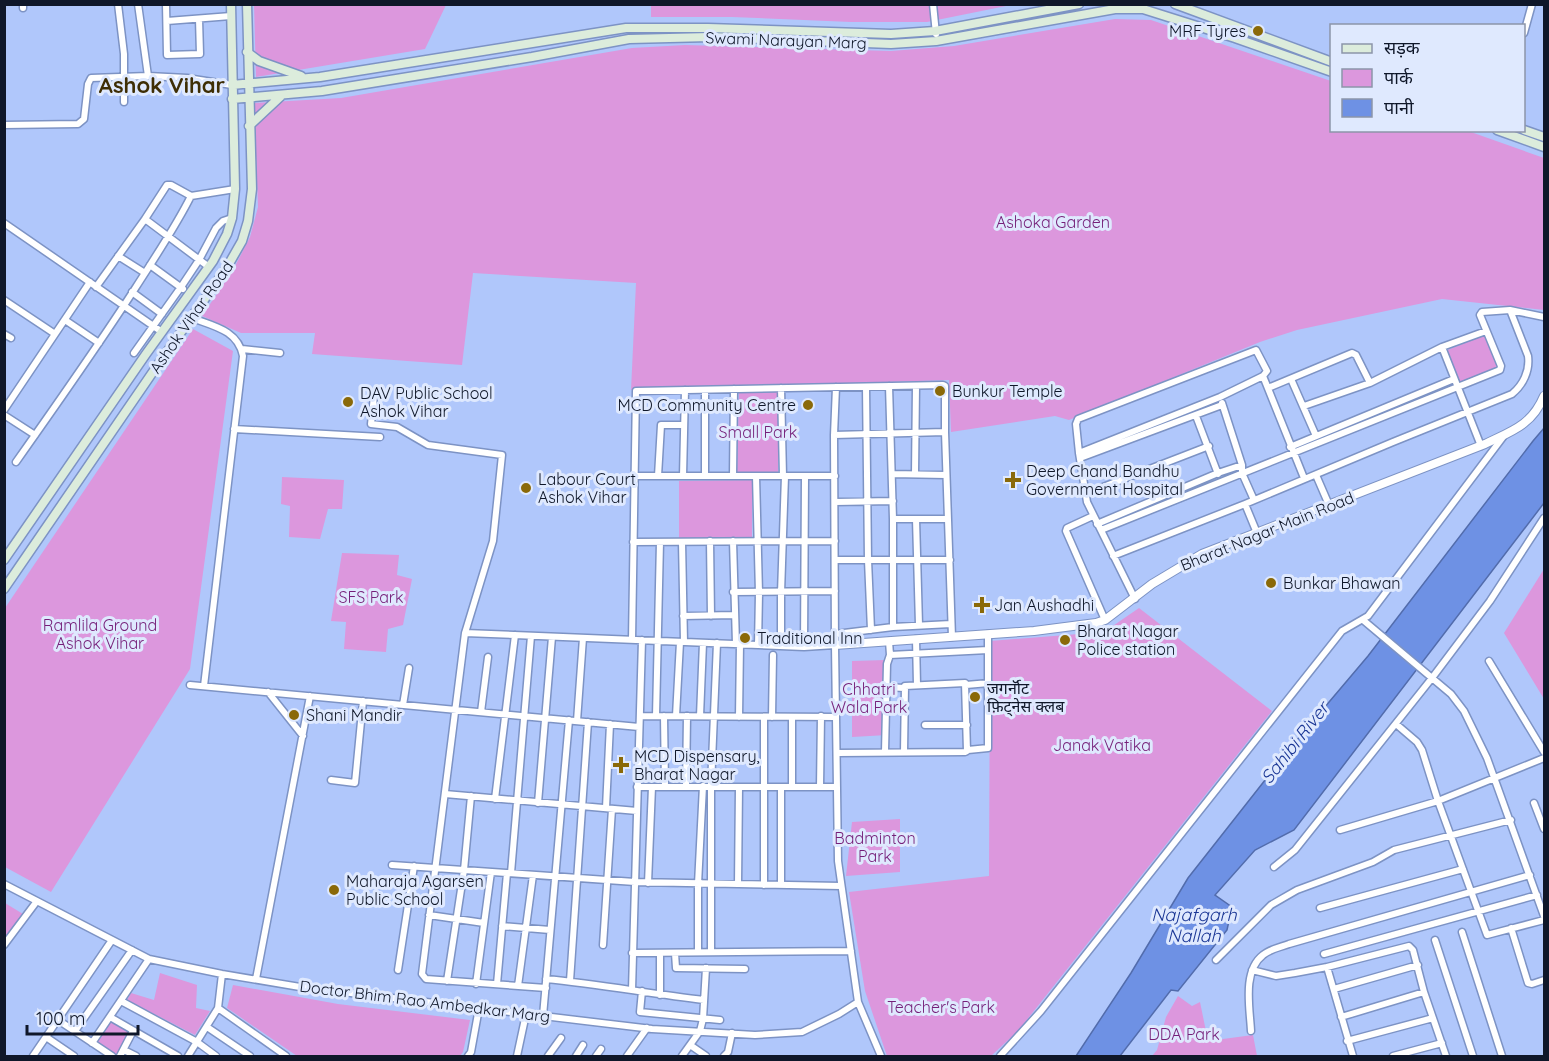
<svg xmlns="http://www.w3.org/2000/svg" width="1549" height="1061" font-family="Quicksand,'Noto Sans Devanagari',sans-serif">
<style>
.green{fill:#dc97dd}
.water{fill:#6e91e4;stroke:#526cac;stroke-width:1.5}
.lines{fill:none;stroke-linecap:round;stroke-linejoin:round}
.minor-casing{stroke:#7d93c4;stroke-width:9}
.tertiary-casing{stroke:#7d93c4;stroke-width:10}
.secondary-casing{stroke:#7d93c4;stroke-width:11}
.minor{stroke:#fff;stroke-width:6}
.tertiary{stroke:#fff;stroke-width:8}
.secondary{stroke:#dcecdc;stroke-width:8}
.poi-dot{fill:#8a6908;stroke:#dfe9fe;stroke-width:2}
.labels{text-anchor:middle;stroke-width:6;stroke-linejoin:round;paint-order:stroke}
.poi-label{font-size:16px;fill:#0f1729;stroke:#dfe9fe;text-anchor:start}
.street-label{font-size:16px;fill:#0f1729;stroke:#dfe9fe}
.park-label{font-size:16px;fill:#751f79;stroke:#dfe9fe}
.water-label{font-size:18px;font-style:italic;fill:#1a3695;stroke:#dfe9fe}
.district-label{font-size:22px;font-weight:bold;fill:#3e2e05;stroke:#dfe9fe}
</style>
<rect width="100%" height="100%" fill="#b0c7fb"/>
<path class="green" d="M254,5h192l-21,44 -169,28z
M651,5h360l-84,17h-76l-119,-5h-81z
M1115,19l36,1 180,61 1,49 136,1 76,27v152l-102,-11 -145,31 -37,12 -191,78 -14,-4 -104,16 -2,-52 -318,10 5,-107 -163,-10 -11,92 -150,-11 3,-21h-74l-39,-17 31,-46 17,-33 8,-30 -4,-104 87,-5 291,-50 53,-3 206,6 63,-5z
M193,329l40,22 -43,318 -139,223 -46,-25v-259z
M1485,335l13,32 -40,16 -13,-32z
M778,392v80l-41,1 2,-80z
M282,477l62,3 -2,29h-14l-8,30 -31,-2 1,-31 -9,-2z
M752,480v58h-73v-57z
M342,553l57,2 -2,20 15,4 -9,46 -15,4 -2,23 -42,-3 2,-27 -15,-1z
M1544,569v130l-40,-66z
M1139,608l133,103 -254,320 -27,25h-104l-22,-65 -16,-99 140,-16 1,-235 114,-9z
M886,660l1,75 -35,2v-76z
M900,819v53l-54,4 6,-54z
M5,903l18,11 -18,24z
M160,973l37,12 -1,23 14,3 -15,24 -68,-35 4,-7 23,7z
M233,985l105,19 132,16 -7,32 -3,4h-163l-70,-48z
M1178,996l14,10 8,-4 8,39 45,-6 4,21h-105l5,-6 9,-33z
M111,1018l21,13 -13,25h-4l-21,-13z"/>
<path class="water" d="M1544,428v75l-250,327 -39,20 -40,45 17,12 -5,23 -49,61 -7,-1 -51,66h-44l55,-83 57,-95 103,-131 77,-91 165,-215z"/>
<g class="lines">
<defs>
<path id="minor" d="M118,4l6,50v48
M138,4l10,72
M166,4l1,51 33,-1 -1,-35
M933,4l3,30
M23,8v-4
M167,21l64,-5
M1524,33l8,-29
M4,125l74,-1 6,-5 4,-35 3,-6 57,-2 39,2 45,7
M191,196l44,-7
M4,223l158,109
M118,256l27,17
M150,265l33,24
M96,287l49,-68 64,48
M132,292l30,22
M4,300l51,34
M192,318c21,8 46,12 51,38l-39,330
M65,320l34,23
M4,334l7,4
M1442,347l39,99
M242,349l38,4
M134,353l47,-66 18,-27 17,-32 7,-7 9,-3
M1291,379l25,57
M889,386l4,133v108
M836,387l-2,48 1,210 3,216 20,141 23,54
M866,387l2,173 3,70
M781,388l2,88
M1268,388l84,-35 4,2 14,28
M705,390v86
M374,396l-3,28 26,3 31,18 74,10 -9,86 -28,92 -43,341 4,5 120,9
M1222,403l20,62v8l12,27
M1304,406l66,-23 72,-36 44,-16
M4,410l86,-128
M4,415l31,20
M1196,416l22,58
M234,429l146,8
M834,435l111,-3
M1290,447l164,-68
M1079,453l141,-56 43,-21
M1080,458l142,-53
M16,462c41,-58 82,-116 120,-175 19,-30 39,-59 55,-91l-20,-11h-4l-22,34
M892,474l54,1
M915,474l1,-88
M1316,475l13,30
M634,476h201
M658,476l3,-51h23
M683,476l2,-86
M733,476l1,-87
M756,476l3,117 -1,52
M1085,494l124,-48
M835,502l58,-1
M1245,504l12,29
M1093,516l-26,12 -1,3 39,89
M893,519h55
M916,519l3,106
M1097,524l121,-51 24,-8
M1101,530l399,-160 1,-4 -21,-51 2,-3 28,-2 34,7
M710,541l1,75
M733,541l3,103
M633,542l202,-1
M682,542l2,100
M1113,556l132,-52 148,-62 119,-48c11,-9 18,-23 16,-38l-18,-46
M835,560h115
M733,592l102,-1
M1135,599l-48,-97 -8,-49 -3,-29 2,-5 178,-69 11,21 -4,5 41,102
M683,616l51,-1
M1363,620l88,74 13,17 23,47 57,158
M465,633l339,14 31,-2
M836,634l57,-7 58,-3
M916,639l1,46
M632,640l4,-249 307,-6 2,1v46l7,205
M781,646v-53l4,-117
M804,647l1,-171
M890,655l98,-5
M1489,661l55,91
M190,685l449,42
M966,685l23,-2
M887,687l17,1
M268,692l35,44
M403,705l6,-37
M481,712l7,-55
M640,716l196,1
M656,716l4,-174
M664,716l1,71
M676,716l4,-74
M700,716l3,-73
M739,717l1,-73
M764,717v168
M772,717l1,-62
M792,717v70
M577,721l6,-83
M1396,724l21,18 5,8 16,51 49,134 57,-15
M925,725h42
M968,750l20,-2v-114
M885,752l2,-88 3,-9 -1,-14
M837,753l128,-1 2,-1 -2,-68 -60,3 -1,66
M331,780l24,3 8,-82
M637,787h200
M686,787l1,-71
M781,787v98
M820,787l1,-71
M445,794l192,17
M495,799l20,-164
M538,803l14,-166
M1534,803l10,26
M606,808l4,-84
M1340,830l98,-29 106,-43
M392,865l243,17 206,4
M1274,867l21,-17 137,-172 58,-77 54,-83
M511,873l20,-237
M648,883l4,-96
M4,884l145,75 73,15 78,13 352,42 103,6 47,-3 37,-18 19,-12
M738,884l1,-97
M1320,908l143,-39
M429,915l55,8
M502,926l48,4
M1511,928l17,55 4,1 12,-4
M1462,932l40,124
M1435,940l38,116
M4,945l33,-44
M603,945l9,-136
M711,951v-165l6,-143
M698,952v-68l5,-98
M632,953l219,-2
M675,953l1,15 69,1
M1324,954l213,-59
M1216,960l55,-55 26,-15 76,-28 21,-12 117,-30
M1327,967l26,89
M398,970l16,-104
M1252,970l24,6 19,-3 32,-6 82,-21 4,4 11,42
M256,979l54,-283
M546,979c53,5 105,15 158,21
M447,981l17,-111 7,-74
M570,981l18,-259
M476,984l15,-112
M497,984l10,-111
M518,986l15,-111
M1334,989l84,-24
M632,990l10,-350
M642,991l-2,21 80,8
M660,995v-42
M121,1001l76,41 19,14
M218,1008l68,48
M543,1016l26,-296
M110,1017l68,39
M1341,1017l83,-25 22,64
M58,1020l54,36
M207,1027l43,29
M75,1031l57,-81
M1251,1031c-1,-22 -9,-60 12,-76 7,-6 18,-8 26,-11l241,-69
M46,1037l28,19
M1347,1041l86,-23
M92,1043l57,-84
M690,1045l16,11
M124,1050l12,6
M33,1056l79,-116
M120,1056l13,-25
M188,1056l30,-48 4,-34
M468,1056l3,-4 8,-44
M517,1056l9,-42
M548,1056l13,-18
M576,1056l7,-11
M596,1056l5,-7
M627,1056l20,-28
M682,1056l18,-25 3,-12 3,-51
M724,1056l4,-4 4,-19
M1000,1056l41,-45 301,-380 26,-15 135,-179
M1393,1056l49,-13"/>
<path id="tertiary" d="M835,645l199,-14 62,-8 9,-3 47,-36 50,-30 283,-110c27,-13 47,-19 59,-48"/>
<path id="secondary" d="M1175,4l157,58
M247,52l12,9 42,15
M232,85l88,-8 306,-49h82l183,6 44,-3 144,-27
M232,99l90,-8 210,-34 97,-18 81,-2 181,7 45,-3 179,-32h28l92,29 97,34
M249,126l32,-30
M1497,130l47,17
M1524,130l20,7
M4,560l142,-206 67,-93 14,-27 5,-16 3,-29 -4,-185
M4,589l155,-226 67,-94 16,-28 6,-20 4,-32 -5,-185"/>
</defs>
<use href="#minor" class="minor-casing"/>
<use href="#tertiary" class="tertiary-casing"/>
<use href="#secondary" class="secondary-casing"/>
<use href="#minor" class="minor"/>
<use href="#tertiary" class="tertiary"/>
<use href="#secondary" class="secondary"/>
</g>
<g class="poi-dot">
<circle cx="1258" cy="31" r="6"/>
<circle cx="940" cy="391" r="6"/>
<circle cx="348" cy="402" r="6"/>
<circle cx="808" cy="405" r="6"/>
<path d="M1010 471h6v6h6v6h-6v6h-6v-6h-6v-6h6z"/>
<circle cx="526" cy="488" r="6"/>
<circle cx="1271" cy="583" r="6"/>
<path d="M979 596h6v6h6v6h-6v6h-6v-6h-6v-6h6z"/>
<circle cx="745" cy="638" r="6"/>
<circle cx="1065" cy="640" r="6"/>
<circle cx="975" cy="697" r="6"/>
<circle cx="294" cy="715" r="6"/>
<path d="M618 756h6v6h6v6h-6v6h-6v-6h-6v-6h6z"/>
<circle cx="334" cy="890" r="6"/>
</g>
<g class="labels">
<g class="poi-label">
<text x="1246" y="37" text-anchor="end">MRF Tyres</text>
<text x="952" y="397">Bunkur Temple</text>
<text x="360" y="399">DAV Public School<tspan x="360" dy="18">Ashok Vihar</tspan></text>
<text x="796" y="411" text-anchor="end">MCD Community Centre</text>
<text x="1026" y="477">Deep Chand Bandhu<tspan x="1026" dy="18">Government Hospital</tspan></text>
<text x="538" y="485">Labour Court<tspan x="538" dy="18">Ashok Vihar</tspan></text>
<text x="1283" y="589">Bunkar Bhawan</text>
<text x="994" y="611">Jan Aushadhi</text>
<text x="1077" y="637">Bharat Nagar<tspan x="1077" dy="18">Police station</tspan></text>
<text x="757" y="644">Traditional Inn</text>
<text x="987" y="694">जगर्नॉट<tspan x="987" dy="18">फ़िट्नेस क्लब</tspan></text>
<text x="306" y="721">Shani Mandir</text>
<text x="634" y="762">MCD Dispensary,<tspan x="634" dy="18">Bharat Nagar</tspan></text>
<text x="346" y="887">Maharaja Agarsen<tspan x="346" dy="18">Public School</tspan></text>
</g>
<g class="street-label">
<text transform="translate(786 40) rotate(2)" y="6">Swami Narayan Marg</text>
<text transform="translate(191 317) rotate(-55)" y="6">Ashok Vihar Road</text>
<text transform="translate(1267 531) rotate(-22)" y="6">Bharat Nagar Main Road</text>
<text transform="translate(425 1001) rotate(7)" y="6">Doctor Bhim Rao Ambedkar Marg</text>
</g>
<g class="park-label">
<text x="1053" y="228">Ashoka Garden</text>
<text x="758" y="438">Small Park</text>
<text x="371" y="603">SFS Park</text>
<text x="100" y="631">Ramlila Ground<tspan x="100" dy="18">Ashok Vihar</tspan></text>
<text x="869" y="695">Chhatri<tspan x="869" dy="18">Wala Park</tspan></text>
<text x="1102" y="751">Janak Vatika</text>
<text x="875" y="844">Badminton<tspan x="875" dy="18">Park</tspan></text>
<text x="941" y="1013">Teacher's Park</text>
<text x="1184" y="1040">DDA Park</text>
</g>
<g class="water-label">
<text transform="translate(1295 743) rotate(-52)" y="6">Sahibi River</text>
<text x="1194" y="921">Najafgarh<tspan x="1194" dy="21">Nallah</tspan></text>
</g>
<g class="district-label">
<text x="162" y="93">Ashok Vihar</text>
</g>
</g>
<rect width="1549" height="1061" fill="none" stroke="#0f1729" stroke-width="12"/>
<rect x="1330" y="24" width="195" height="108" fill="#dfe9fe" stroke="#8c95a9" stroke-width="1.5"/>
<rect x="1342" y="44" width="30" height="9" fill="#dcecdc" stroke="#8c95a9" stroke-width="1.5"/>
<text x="1384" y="54" font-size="18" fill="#0f1729">सड़क</text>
<rect x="1342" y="69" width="30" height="18" fill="#dc97dd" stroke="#8c95a9" stroke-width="1.5"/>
<text x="1384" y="84" font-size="18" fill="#0f1729">पार्क</text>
<rect x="1342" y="99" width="30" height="18" fill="#6e91e4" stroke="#8c95a9" stroke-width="1.5"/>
<text x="1384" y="114" font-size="18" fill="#0f1729">पानी</text>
<path d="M27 1025v9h111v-9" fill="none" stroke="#0f1729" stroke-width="3"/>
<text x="36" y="1025" font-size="18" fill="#0f1729" stroke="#dfe9fe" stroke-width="4.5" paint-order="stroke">100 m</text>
</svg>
